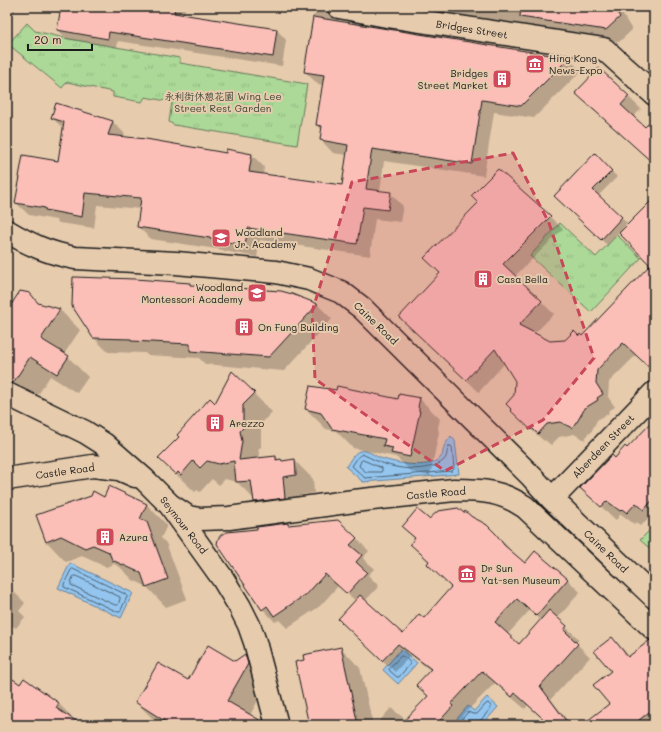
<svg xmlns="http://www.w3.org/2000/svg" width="661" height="732" font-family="Mali,'LXGW WenKai TC',sans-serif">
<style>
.grass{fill:url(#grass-tufts);stroke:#647a5a}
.pitch{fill:#acd998;stroke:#647a5a}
.water{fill:#93c5ef;stroke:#63819b}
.shadow{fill:#0003;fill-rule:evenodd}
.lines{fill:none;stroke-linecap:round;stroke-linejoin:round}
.shore{stroke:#4c6070;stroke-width:1}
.building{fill:#fbbfb8;stroke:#1c1c1c}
.street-casing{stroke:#1c1c1c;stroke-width:25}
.secondary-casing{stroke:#1c1c1c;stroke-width:25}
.street{stroke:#e6cbad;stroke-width:22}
.secondary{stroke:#e6cbad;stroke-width:22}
.marked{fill:#c84758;fill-opacity:0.2;stroke:#c84758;stroke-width:3;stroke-dasharray:8 5;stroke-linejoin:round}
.labels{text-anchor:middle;stroke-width:4;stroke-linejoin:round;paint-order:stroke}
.street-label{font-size:10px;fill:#1c1c1c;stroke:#e6cbad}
.poi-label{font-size:10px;fill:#1c1c1c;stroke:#e6cbad;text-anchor:start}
.park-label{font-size:10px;fill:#394235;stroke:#e6cbad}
</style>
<defs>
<pattern id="grass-tufts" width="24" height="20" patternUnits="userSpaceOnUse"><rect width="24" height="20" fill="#acd998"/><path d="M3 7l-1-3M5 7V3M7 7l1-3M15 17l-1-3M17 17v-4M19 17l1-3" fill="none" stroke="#93ba82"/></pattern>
</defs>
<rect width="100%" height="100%" fill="#e6cbad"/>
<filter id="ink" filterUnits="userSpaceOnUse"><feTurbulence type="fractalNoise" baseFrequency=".025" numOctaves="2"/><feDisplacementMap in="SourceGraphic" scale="8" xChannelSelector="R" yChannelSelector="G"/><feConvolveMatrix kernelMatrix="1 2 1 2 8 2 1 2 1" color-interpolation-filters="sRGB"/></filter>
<g filter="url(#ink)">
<path class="grass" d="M27,23l8,8 34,8 111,19v5l127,21 -10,61 -123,-20 -5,-3 3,-20 -27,-5 -3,5 -29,-5v-5l-46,-10 -5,6 -54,-44z
M560,223l36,34 21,-22 24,23 -50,54 -61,-56z"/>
<path class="pitch" d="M654,526v26l-14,-12z"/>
<path class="water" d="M451,436l4,5 4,33 -96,8 -17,-15c3,-5 8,-15 14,-16 7,-2 15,5 20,7 15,5 48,12 60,0 4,-3 2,-7 4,-11 1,-4 5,-7 7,-11z
M70,563l63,30 -12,25 -63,-30z
M401,649l16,14 -19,21 -15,-14z
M487,697l11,10 -16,18h-22l-5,-4 13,-15 6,5z"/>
<path class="shadow" d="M7,7h11l-11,13z
M62,7h121l2,2 -1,7 93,14 9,10 -4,26 -164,-25 -1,6 -50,-8 -9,-9z
M316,7h36l-13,11v3l41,8 189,30 12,12 -47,47 -40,-6 -10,64 -100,-15 -4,31 10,1 13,13 -3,16 -25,-3 -5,37 -110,-16 -3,17 -33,-6 -1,-1 -72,-11 -13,-12 3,-18 -44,-4 -3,23 -35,-5 -3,-3 -27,-5 -13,-12 43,-41 5,-33 -12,-11 60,3 13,13 -1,4 103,16 25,1 12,12 -1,8 80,12 4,-32 -14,-2 -12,-13 1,-10 -5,-5 6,-40 -5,-1 -13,-12z
M356,7h258l9,8 9,15 -13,12 -222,-34z
M654,36v7l-3,-4z
M599,69l42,40 -8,8 12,11 9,-6v42l-65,-58 -12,-13z
M595,154l22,23 -19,19 29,27 -5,6 1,1 31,-30v172l-18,-17 -27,27 -1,15 7,10 -7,4 1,2 -12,7 -7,14 -2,-1 -3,7 -11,-6 -15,3 -8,8 -6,-5 -1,1 -20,-18 -9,-27 1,-16 -11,-17 -26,29 -66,-63 28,-56 109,-56 13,12 -48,47 39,38 -20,20 16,8 16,-1 13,-4h3l70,-72 -33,-33 -12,13 -47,-44z
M189,284l2,2 101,9 26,10 14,14 -48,52 -79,-7 -6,-6 -52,-3 -2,-2 -37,-1 -14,-14z
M29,294l11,11 20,5 20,20 -16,24 4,3 20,20 -11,16 -27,-17 -14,22 -29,-19v-66z
M254,394l18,18 -11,12v23l-3,2 2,9 16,-1 6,5 12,-2 19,19 1,14 -14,2 3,21 -30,4 -18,-18 -1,-3 -17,-17 -12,-3 -6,6 -7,-6 -12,13 -3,-2 -2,2 -36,-34 56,-54z
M400,395l20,4 20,20 -2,9 1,4 -9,44 -18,-4 -16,-15 -43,-9 -17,-17 -10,-2 -20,-20 93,-9z
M654,421v98l-4,-3 -9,10 -5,-4 -2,2 -13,-10 -5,6 -21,-19 20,-42 12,-9z
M109,488l38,17 20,20 -6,13 5,5 21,56 -21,8 -20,-21 -13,-6 -13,-13 -6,-3 -8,3 -24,-11 -16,6 -19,-20 57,-44z
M429,521l66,13 13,13 5,8 12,9 10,-12 33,28 12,12 -23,27 22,20 -3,4 14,14 -39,42 20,26h-36l8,-6 -15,-14 -3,4 -30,-26 -33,33 2,2 -6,7h-82l15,-17 15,12 23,-24 2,-25 -20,-16 -16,17 -44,-41 5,-30 -18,-15 -18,20 -33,22 -8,-8 -4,2 -12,-13 -5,-79 29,-6 3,2 66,12 13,13 -6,7 11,11 -6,6 11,11 -14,15 38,35 21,-16 28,-33 -22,-25 -15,-23 -12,-12zM530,610l11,11 -22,25 -12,-11z
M7,547l5,5 -5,8z
M7,585l18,18 -6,8 6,6 -9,11 -3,-2 -6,9z
M612,638l12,12 6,8 24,-10v77h-71l27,-20 2,-34z
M341,648l19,20 13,57h-63z
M245,655l20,20 2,9 -17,31 14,10h-103l-5,-3 -20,-20 99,-40z
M7,676l13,9 4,-5 35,24 21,21h-73z"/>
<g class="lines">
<path class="shore" d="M449,446h2l1,1 2,22 -2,2 -87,7 -13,-12 6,-9 4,-3c5,2 10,5 15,7 16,7 35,10 52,6 5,-1 11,-3 15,-7 4,-4 2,-9 5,-14z
M363,460l19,8v3l-1,1h-15l-7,-6 2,-5z
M73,569l54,26v2l-7,15h-2l-54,-25v-3l7,-14z
M74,576h2l44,21v2l-2,6h-3l-44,-20v-3z
M401,656c3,0 8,4 9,8l-11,13h-2l-7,-6 -1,-2z
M462,725l-1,-5 7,-8 5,2h4l9,-10 2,-1 3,3v2l-11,13 -1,4"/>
</g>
<path class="building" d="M61,7h114l-1,6 103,16 -4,28 -164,-25 -1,7 -51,-9z
M521,7h93l6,10 -14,13 -86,-13z
M313,17l256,41 -48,48 -39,-6 -10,64 -100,-15 -6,40 25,3 -3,18 -25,-3 -6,37 -109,-16 -3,17 -35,-6v-1l-73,-11 4,-29 -56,-5 -3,24 -37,-7v-2l-30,-5 5,-26h-1l4,-22 35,6 6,-39 -13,-4 5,-15 57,18 -5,14 38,4 80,14v-4l26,5 -3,18 93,13 6,-40 -28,-5 2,-14 -6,-1 8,-50 -20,-3z
M599,68l30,28 -8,9 24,22 9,-9v46l-79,-71z
M595,153l17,18 -19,19 29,27 -21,23 -47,-44z
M498,169l53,47 -48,48 39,37 -23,24 31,16 15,-1 9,-9 5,5 1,-2 2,2 68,-71 -31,-32 35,-35v174l-31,-29 -26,27 -1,13 7,11 -6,4 1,2 -13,8 -8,14h-1l-4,6 -12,-6 -13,2 -9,10 -6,-6 -1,2 -21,-20 1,-1 -5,-5 8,-9 1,-14 -20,-32 -29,31 -67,-63 41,-44 -16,-15 54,-55 -7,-7z
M73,277l62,2 55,4v2l91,6 11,3 26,10 -49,53 -79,-6v-7l-59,-3v-2l-38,-1 -21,-32z
M20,291l10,2 8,10 22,6 -19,30 28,17 -12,18 -27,-17 -17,26 -6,-1v-71z
M232,371l23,22 -12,12v23l-3,3 2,10 -3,19 37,-4v4l5,-1 1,2 13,-2 1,16 -13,2 2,21 -31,4 -3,-21 -15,1 -2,-21 -15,3 -12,-3 -7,7 -7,-7 -12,14 -3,-3 -2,3 -18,-17 21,-21 -2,-2 33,-37 5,5z
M310,386l26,4 1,-4 61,13 1,-5 21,4 -2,9 1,1v3h1l-10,46 -19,-4 2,-5 -10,-2 2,-7 -53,-10 -11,-16 -16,-4z
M654,420v78l-10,12 -8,-7 -9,10 -5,-4 -2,2 -13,-10 -6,6 -21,-19 32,-33 3,3 10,-12 2,2z
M109,486l38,18 -7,15 7,3 21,57 -22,8 -5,-14 -29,-13 -3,-8 -16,-7 -8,3 -24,-12 -15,6 -10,-27 55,-19 2,-5 11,6z
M458,508l6,5 1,-2 7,6 8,4 7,4 9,9 8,11 21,18 10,-12 33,28 -32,37 -19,-17 -22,23 24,22 30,-34 18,16 -3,4 14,14 -38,42 29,39h-19l-35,-32 -3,4 -30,-26 -31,33 2,2 -17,19h-36l28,-29 -12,-11 15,-16 -33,-25 -16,17 -44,-42 22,-24 43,39 16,-20 5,4 27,-31 -24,-23 2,-3 -19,-17 5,-6 -13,-11 15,-18 12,10 9,-8z
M338,520l19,18 -7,7 12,10 -6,7 11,10 -20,22 -22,-20 -17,19 -34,23 -7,-10 -5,4 -45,-66 1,-5 3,-4 6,-3 30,-3v-2l31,-4v2z
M612,637l16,20 22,-17 4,1v67l-21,17h-51l27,-21 -16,-19 18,-14 -17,-20z
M208,645l27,16 10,-7 3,10 -21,37 36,21 1,3h-93l-36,-23 23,-39 30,17z
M341,647l17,78h-49l-14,-63 9,-2 -1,-5z
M7,675l13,9 4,-6 35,25 -3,5 26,17h-75z"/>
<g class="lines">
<defs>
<path id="street" d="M339,7l48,9 217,33 50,45"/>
<path id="secondary" d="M7,231c23,14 42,22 68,27l101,5 100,9 33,7 32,13 21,16 170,169 20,22 102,98
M7,394l78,38 19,12 41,36 25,25 53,74 17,28 9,18 6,17 22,83
M7,479l86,-13 26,3 16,7
M552,499l102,-106
M170,505l18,12 12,2 29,-1 125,-17 100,-11c29,0 47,1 71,17l129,122"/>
</defs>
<use href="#street" class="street-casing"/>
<use href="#secondary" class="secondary-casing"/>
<use href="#street" class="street"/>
<use href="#secondary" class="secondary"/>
</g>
</g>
<path class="marked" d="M513,153l36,70 45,135 -51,62 -98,51 -130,-92 -3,-67 40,-130z"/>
<defs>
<symbol id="museum-square" viewBox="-11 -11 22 22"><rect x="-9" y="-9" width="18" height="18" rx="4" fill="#d1495b" stroke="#e6cbad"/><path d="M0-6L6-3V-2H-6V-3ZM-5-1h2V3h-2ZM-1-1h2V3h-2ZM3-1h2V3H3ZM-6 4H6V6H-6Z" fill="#fff"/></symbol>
<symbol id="building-square" viewBox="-11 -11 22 22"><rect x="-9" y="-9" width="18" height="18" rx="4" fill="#d1495b" stroke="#e6cbad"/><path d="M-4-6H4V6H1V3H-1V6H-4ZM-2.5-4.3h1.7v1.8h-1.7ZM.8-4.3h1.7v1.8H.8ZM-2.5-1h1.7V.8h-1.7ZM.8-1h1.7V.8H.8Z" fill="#fff"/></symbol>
<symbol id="school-square" viewBox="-11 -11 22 22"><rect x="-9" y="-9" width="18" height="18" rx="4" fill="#d1495b" stroke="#e6cbad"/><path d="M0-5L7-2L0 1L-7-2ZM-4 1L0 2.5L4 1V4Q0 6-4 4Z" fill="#fff"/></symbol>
</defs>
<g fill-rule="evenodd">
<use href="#museum-square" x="524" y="53" width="22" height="22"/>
<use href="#building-square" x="491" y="68" width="22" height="22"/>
<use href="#school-square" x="210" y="227" width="22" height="22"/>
<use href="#building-square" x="472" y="268" width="22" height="22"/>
<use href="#school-square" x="246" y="282" width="22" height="22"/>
<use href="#building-square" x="233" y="316" width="22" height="22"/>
<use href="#building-square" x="204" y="412" width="22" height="22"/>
<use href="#building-square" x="94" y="526" width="22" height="22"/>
<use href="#museum-square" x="456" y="563" width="22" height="22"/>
</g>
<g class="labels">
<g class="street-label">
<text transform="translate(472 29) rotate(9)" y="4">Bridges Street</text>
<text transform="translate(376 323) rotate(44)" y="4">Caine Road</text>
<text transform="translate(603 446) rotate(-46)" y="4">Aberdeen Street</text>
<text transform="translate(65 471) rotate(-8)" y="4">Castle Road</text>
<text transform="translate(436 493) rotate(-5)" y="4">Castle Road</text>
<text transform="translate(184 525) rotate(52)" y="4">Seymour Road</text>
<text transform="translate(606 551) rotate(44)" y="4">Caine Road</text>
</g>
<g class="poi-label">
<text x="549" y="62">Hing Kong<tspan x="549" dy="12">News-Expo</tspan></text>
<text x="488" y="77" text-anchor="end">Bridges<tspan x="488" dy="12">Street Market</tspan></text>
<text x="235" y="236">Woodland<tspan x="235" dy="12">Jr. Academy</tspan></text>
<text x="497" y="283">Casa Bella</text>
<text x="243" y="291" text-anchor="end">Woodland<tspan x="243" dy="12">Montessori Academy</tspan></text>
<text x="258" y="331">On Fung Building</text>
<text x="229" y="427">Arezzo</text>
<text x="119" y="541">Azura</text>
<text x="481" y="572">Dr Sun<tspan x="481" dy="12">Yat-sen Museum</tspan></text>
</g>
<g class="park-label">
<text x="223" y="100">永利街休憩花園 Wing Lee<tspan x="223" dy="12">Street Rest Garden</tspan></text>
</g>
</g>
<rect width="661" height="732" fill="none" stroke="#e6cbad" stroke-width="24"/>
<rect x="12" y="12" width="637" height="708" fill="none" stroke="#1c1c1c" stroke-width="1.5" filter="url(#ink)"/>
<path d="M28 44v6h64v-6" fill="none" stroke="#1c1c1c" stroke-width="2"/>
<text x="34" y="44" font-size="12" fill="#1c1c1c" stroke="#e6cbad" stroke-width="3" paint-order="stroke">20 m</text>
</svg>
